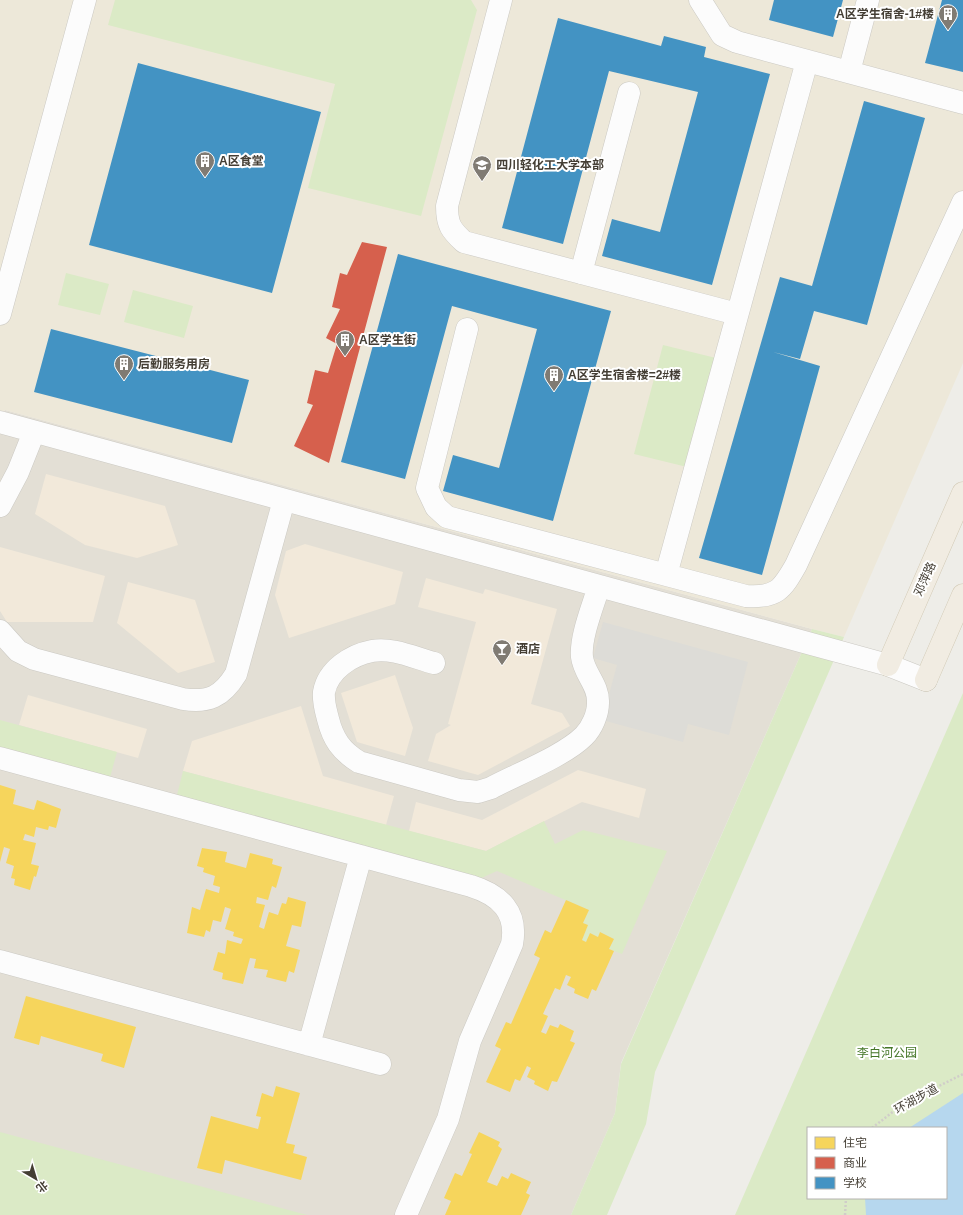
<svg xmlns="http://www.w3.org/2000/svg" width="963" height="1215" font-family="Arial,'Noto Sans SC',sans-serif">
<style>
.residential{fill:#e3dfd5}
.commercial{fill:#f2e9da}
.education{fill:#ede8d9}
.green{fill:#dbeac6;fill-rule:evenodd}
.parking{fill:#dddcd7}
.water{fill:#b6d7ee}
.homes{fill:#f6d55c}
.shops{fill:#d6604d}
.schools{fill:#4393c3}
.lines{fill:none;stroke-linecap:round;stroke-linejoin:round}
.minor-casing{stroke:#cbc9c3;stroke-width:23}
.major-casing{stroke:#d1c9b4;stroke-width:23}
.path{stroke:#d0cdc9;stroke-width:2.5;stroke-dasharray:2 2;stroke-linecap:butt}
.minor{stroke:#fcfcfc;stroke-width:22}
.major{stroke:#f1ece2;stroke-width:22}
.labels{text-anchor:middle;stroke-width:4;stroke-linejoin:round;paint-order:stroke}
.poi-label{font-size:12px;font-weight:bold;fill:#443e34;stroke:#fff;text-anchor:start}
.street-label{font-size:12px;fill:#443e34;stroke:#fff}
.park-label{font-size:12px;fill:#447627;stroke:#fff}
</style>
<rect width="100%" height="100%" fill="#eeede8"/>
<path class="residential" d="M5,410l807,219 -191,434 -6,50 -44,102h-571v-792z"/>
<path class="commercial" d="M46,474l119,32 13,39 -41,13 -52,-13 -50,-31z
M305,544l98,28 -8,32 -106,34 -14,-43 11,-44z
M0,547l105,29 -12,46h-86l-7,-11z
M426,578l57,16 2,-5 72,20 -26,95 31,9 8,13 -92,49 -50,-14 8,-27 15,-9 -3,-1 28,-102 -58,-15z
M128,582l67,18 20,62 -37,11 -61,-50z
M395,675l18,53 -8,28 -48,-14 -16,-49z
M28,695l119,34 -9,29 -119,-33z
M301,706l22,70 71,20 -8,29 -203,-54 9,-30z
M578,770l68,19 -7,29 -57,-16 -96,49 -77,-20 7,-29 66,18z"/>
<path class="education" d="M0,0h963v363l-119,274 -32,-8 -807,-219 -5,13z"/>
<path class="green" d="M115,0h356l6,10 -56,206 -113,-28 27,-104 -227,-59z
M66,273l43,11 -9,31 -42,-10z
M133,290l60,16 -9,32 -60,-16z
M663,345l53,13 -29,109 -53,-13z
M812,629l32,8 -189,435 -9,52 -39,91h-36l44,-102 6,-49z
M963,693v522h-228zM808,1128h138v70h-138z
M0,720l117,32 -8,29 -109,-31z
M183,771l303,80 58,-30 11,23 28,-14 84,21 -45,103 -13,-5 5,-10 -14,-7 -2,5 -8,-4 -4,9 -4,-2 6,-15 -5,-2 6,-13 -92,-39 -18,8 -303,-80z
M0,1132l307,83h-307z"/>
<path class="parking" d="M603,622l145,40 -19,73 -41,-11 -5,18 -81,-22 15,-55 -24,-7z"/>
<path class="water" d="M963,1093v122h-97l-1,-17h81v-70h-37z"/>
<path class="homes" d="M0,785l16,5 -3,14 21,6 3,-10 24,9 -5,19 -7,-2 -1,4 -12,-3 -2,10 -9,-3 -2,6 13,3 -5,21 8,2 -3,11 -2,-1 -4,14 -16,-5 1,-6 -4,-1 3,-12 -8,-3 4,-14 -6,-2 -4,15z
M202,848l25,4 -2,10 21,6 4,-15 23,6 -1,5 10,3 -6,21 -4,-2 -4,14 -11,-3 -1,6 9,2 -6,22 5,2 5,-17 9,3 4,-12 4,1 2,-7 18,5 -5,25 -9,-2 -6,21 14,4 -6,23 -5,-2 -3,11 -20,-5 2,-7 -14,-2 2,-9 -6,-1 -7,26 -21,-5 1,-6 -10,-3 5,-18 7,2 2,-14 14,4 2,-5 -10,-3 1,-4 -9,-3 6,-20 -6,-2 -4,15 -8,-2 -3,12 -4,-2 -2,7 -17,-4 5,-26 8,3 6,-21 13,4 1,-6 -7,-2 2,-9 -12,-4 1,-4 -7,-2z
M566,900l23,10 -6,13 5,2 -6,15 4,2 4,-9 8,4 2,-5 14,7 -5,10 5,2 -18,40 -4,-2 -4,10 -14,-6 1,-4 -8,-4 4,-8 -5,-2 -6,15 -5,-2 -12,26 5,2 -7,16 5,2 4,-9 8,3 2,-4 14,7 -4,10 5,2 -18,39 -5,-1 -4,10 -14,-7 1,-3 -8,-4 4,-9 -4,-2 -7,15 -5,-2 -5,13 -24,-10 15,-33 -6,-3 11,-24 5,2 29,-66 -6,-3 11,-25 6,3z
M26,996l110,31 -12,41 -23,-7 2,-7 -62,-18 -2,9 -25,-7z
M276,1086l24,7 -14,50 9,2 -2,8 14,4 -6,23 -76,-20 -3,14 -25,-6 14,-52 47,13 3,-12 -5,-1 6,-23 11,4z
M479,1132l21,10 -2,4 4,3 -15,33 10,4 5,-10 6,3 3,-6 20,9 -5,11 4,2 -9,20h-76l6,-14 -7,-3 11,-25 7,3 10,-22 -3,-1z"/>
<path class="shops" d="M362,242l25,5 -58,216 -35,-17 19,-41 -6,-2 8,-33 13,3 9,-29 -11,-6 14,-29 -8,-2 8,-34 7,2z"/>
<path class="schools" d="M774,0h69l-10,37 -64,-17z
M942,0h21v72l-38,-9z
M558,18l103,28 3,-10 42,11 -2,10 66,17 -58,211 -110,-29 10,-37 48,13 38,-140 -89,-21 -46,173 -61,-16z
M138,63l183,49 -49,181 -183,-48z
M864,101l61,17 -58,207 -53,-14 -14,48 -27,-7 47,14 -58,209 -63,-17 81,-281 32,9z
M398,254l213,57 -58,210 -110,-30 10,-36 46,13 38,-139 -85,-23 -47,173 -64,-17z
M51,329l198,51 -17,63 -198,-51z"/>
<g class="lines">
<defs>
<path id="minor" d="M501,0l-54,206c0,19 4,24 17,36l273,72
M700,0l22,35 15,7 226,61
M849,72l19,-72
M581,273l48,-180
M0,314l85,-314
M467,329l-40,159 9,19 11,10 299,79c30,2 36,-6 50,-31l167,-363
M0,422l888,243 38,15
M0,506l18,-34 16,-40
M666,575l141,-514
M0,631l18,20 16,8 149,40c25,4 39,-2 53,-25l48,-174
M434,663c-19,-5 -42,-16 -62,-12 -21,4 -44,19 -48,41 -1,10 2,19 4,27 5,20 13,32 31,43l100,28 19,2 13,-4c26,-14 73,-32 93,-52 8,-8 14,-22 14,-33 1,-18 -14,-29 -16,-46 -2,-20 11,-51 17,-71
M0,758l471,128c29,9 47,26 41,58l-42,97 -22,78 -42,96
M0,961l380,103
M309,1045l52,-189"/>
<path id="major" d="M888,665l75,-172
M926,680l37,-85"/>
</defs>
<use href="#minor" class="minor-casing"/>
<use href="#major" class="major-casing"/>
<path class="path" d="M872,1128l31,-24 60,-30
M845,1215l1,-17"/>
<use href="#minor" class="minor"/>
<use href="#major" class="major"/>
</g>
<defs>
<symbol id="building-pin" viewBox="-11 -11 22 30"><path d="M0 17L-7.5 6A9.5 9.5 0 1 1 7.5 6Z" fill="#807b73" stroke="#fff"/><path d="M-4-6H4V6H1V3H-1V6H-4ZM-2.5-4.3h1.7v1.8h-1.7ZM.8-4.3h1.7v1.8H.8ZM-2.5-1h1.7V.8h-1.7ZM.8-1h1.7V.8H.8Z" fill="#fff"/></symbol>
<symbol id="university-pin" viewBox="-11 -11 22 30"><path d="M0 17L-7.5 6A9.5 9.5 0 1 1 7.5 6Z" fill="#807b73" stroke="#fff"/><path d="M0-5L7-2L0 1L-7-2ZM-4 1L0 2.5L4 1V4Q0 6-4 4Z" fill="#fff"/></symbol>
<symbol id="bar-pin" viewBox="-11 -11 22 30"><path d="M0 17L-7.5 6A9.5 9.5 0 1 1 7.5 6Z" fill="#807b73" stroke="#fff"/><path d="M-6-5H6L.8 .8V4.5H3.5V6h-7V4.5H-.8V.8Z" fill="#fff"/></symbol>
</defs>
<g fill-rule="evenodd">
<use href="#building-pin" x="937" y="3" width="22" height="30"/>
<use href="#building-pin" x="194" y="150" width="22" height="30"/>
<use href="#university-pin" x="471" y="154" width="22" height="30"/>
<use href="#building-pin" x="334" y="329" width="22" height="30"/>
<use href="#building-pin" x="113" y="353" width="22" height="30"/>
<use href="#building-pin" x="543" y="364" width="22" height="30"/>
<use href="#bar-pin" x="491" y="638" width="22" height="30"/>
</g>
<g class="labels">
<g class="poi-label">
<text x="934" y="18" text-anchor="end">A区学生宿舍-1#楼</text>
<text x="219" y="165">A区食堂</text>
<text x="496" y="169">四川轻化工大学本部</text>
<text x="359" y="344">A区学生街</text>
<text x="138" y="368">后勤服务用房</text>
<text x="568" y="379">A区学生宿舍楼=2#楼</text>
<text x="516" y="653">酒店</text>
</g>
<g class="street-label">
<text transform="translate(925 579) rotate(-66)" y="4">邓萍路</text>
<text transform="translate(916 1099) rotate(-29)" y="4">环湖步道</text>
</g>
<g class="park-label">
<text x="887" y="1057">李白河公园</text>
</g>
</g>
<rect x="807" y="1127" width="140" height="72" fill="#ffffff" stroke="#b4b2ae"/>
<rect x="815" y="1137" width="20" height="12" fill="#f6d55c" stroke="#b4b2ae"/>
<text x="843" y="1147" font-size="12" fill="#443e34">住宅</text>
<rect x="815" y="1157" width="20" height="12" fill="#d6604d" stroke="#b4b2ae"/>
<text x="843" y="1167" font-size="12" fill="#443e34">商业</text>
<rect x="815" y="1177" width="20" height="12" fill="#4393c3" stroke="#b4b2ae"/>
<text x="843" y="1187" font-size="12" fill="#443e34">学校</text>
<g transform="translate(36 1179) rotate(142)" stroke="#ffffff" stroke-width="3" paint-order="stroke">
<path d="M0-3L7 15L0 10L-7 15Z" fill="#443e34"/>
<text y="-6" font-size="11" font-weight="bold" text-anchor="middle" fill="#443e34">北</text>
</g>
</svg>
